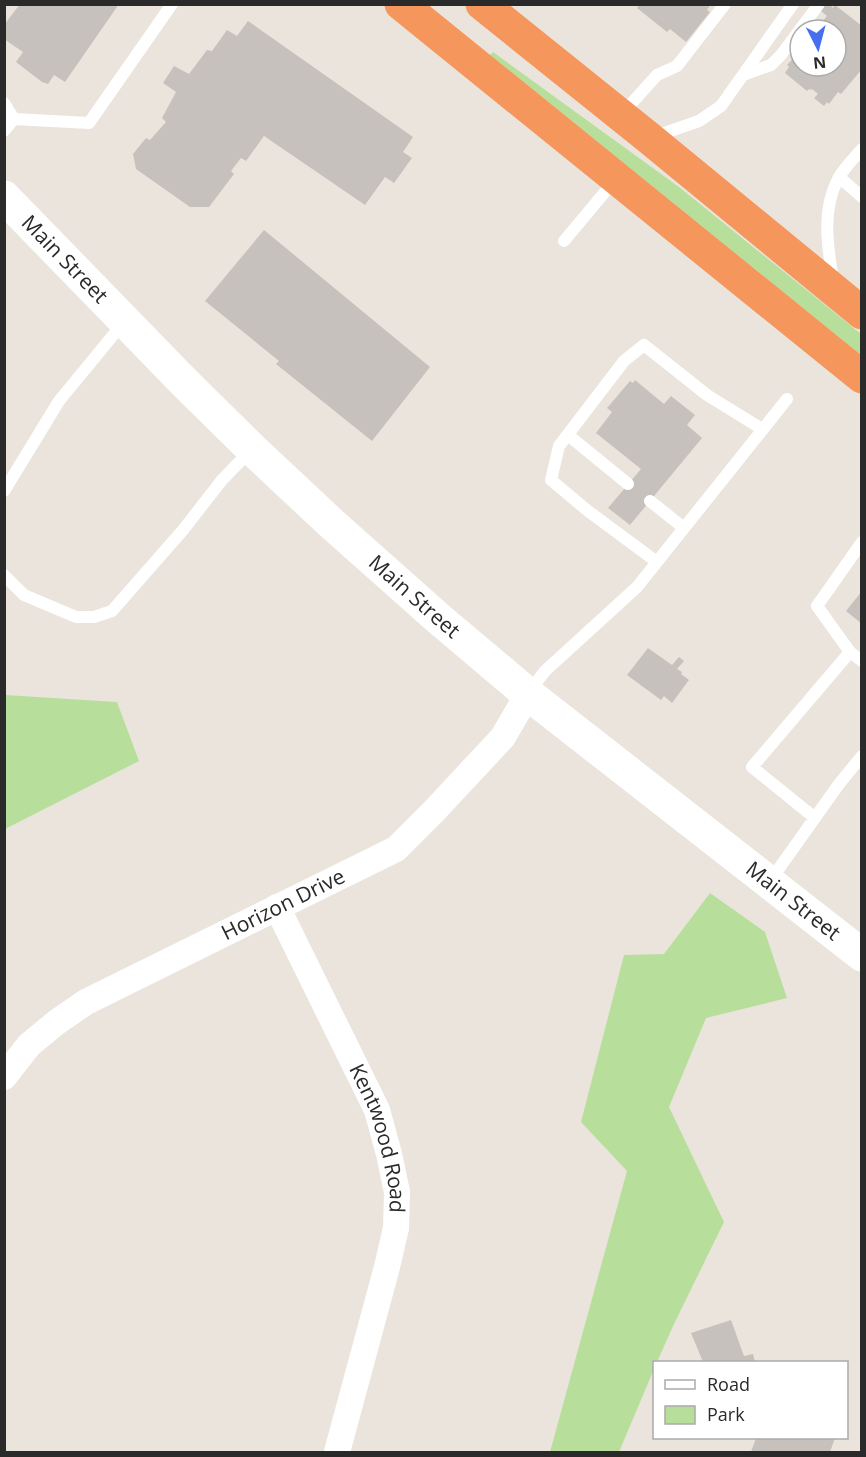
<svg xmlns="http://www.w3.org/2000/svg" width="866" height="1457" font-family="'Open Sans',sans-serif">
<style>
.green{fill:#b7df9b}
.building{fill:#c6c1bc}
.lines{fill:none;stroke-linecap:round;stroke-linejoin:round}
.lane{stroke:#fff;stroke-width:12}
.street{stroke:#fff;stroke-width:26}
.secondary{stroke:#fff;stroke-width:33}
.highway{stroke:#f5965d;stroke-width:33}
.labels{text-anchor:middle;stroke-width:6;stroke-linejoin:round;paint-order:stroke}
.street-label{font-size:21px;fill:#2a2a2a;stroke:#fff}
</style>
<rect width="100%" height="100%" fill="#ebe4dc"/>
<path class="green" d="M493,52l186,135 182,147v21l-371,-300z
M5,695l112,7 22,59 -134,68z
M710,893l55,39 22,66 -81,20 -37,89 55,115 -50,102 -17,38h-3v7l-35,83h-69l77,-281 -46,-49 43,-167 40,-1z"/>
<path class="building" d="M20,4h99l-54,78 -11,-7 -6,9 -6,-2 -26,-20 7,-10 -19,-13v-14z
M640,4h71l-4,6 3,2 -24,30 -16,-13 -3,3 -30,-24z
M824,4h5l4,4 2,-3 27,21v43l-21,25 -3,-2 -9,12 -2,-2 -3,4 -10,-8 4,-4 -6,-5 -1,1 -2,-1 -2,2 -22,-18 4,-6 -2,-2 10,-11 -7,-6 7,-9 3,2v25h36v-36h-21l12,-14 -7,-6z
M248,21l165,116 -10,15 9,6 -18,25 -9,-6 -20,28 -101,-69 -18,25 -5,-3 -10,13 3,3 -25,33h-19l-54,-38 -3,-15 13,-16 4,2 16,-18 -4,-4 14,-26 -13,-9 11,-17 15,8 18,-24 5,1 15,-21 10,6z
M264,230l166,137 -58,74 -96,-77 3,-3 -74,-60z
M635,380l29,24 7,-8 24,19 -8,10 15,13 -72,87 -22,-17 33,-39 -45,-36 16,-21 -5,-4 23,-27 3,2z
M862,591v33l-16,-13z
M648,648l24,17 7,-8 5,4 -7,8 5,3 -1,2 8,6 -17,23 -8,-7 -3,4 -34,-25z
M731,1320l13,36 9,-2 2,8h-52l-12,-29z
M756,1438h79l-5,14h-79z"/>
<g class="lines">
<path class="lane" d="M743,75l28,-10 10,-10 38,-51
M4,103l10,16
M621,115l36,-40 20,-9 48,-62
M4,131l10,-12 75,4 83,-119
M653,137l46,-16 22,-15 72,-102
M839,177l23,20
M564,241l51,-61
M833,281c-5,-33 -12,-70 5,-102 6,-11 16,-21 24,-30
M568,435l60,49
M4,491l55,-90 65,-79
M650,501l34,27
M657,562l-69,-51 -37,-31 8,-34 65,-85 20,-16 63,50 55,34
M4,575l20,20 52,22h18l18,-6 71,-81 39,-50 30,-31
M850,652l-33,-46 45,-64
M529,692l16,-21 92,-84 150,-188
M815,818l-63,-51 98,-115 12,9
M770,881l69,-97 23,-28"/>
<g class="street">
<path id="s1" d="M277,907l100,203 12,44 8,38 -1,36 -9,39 -50,185"/>
<path id="s2" d="M4,1077l25,-32 28,-23 29,-20 310,-153 39,-39 68,-73 25,-43"/>
</g>
<path class="secondary" id="s3" d="M4,197l181,186 67,66 79,74 108,96 89,75 334,261"/>
<path class="highway" d="M401,4l461,373
M482,4l167,134 213,175"/>
</g>
<g class="labels">
<g class="street-label">
<text dy="7" stroke="none"><textPath href="#s3" startOffset="87">Main Street</textPath></text>
<text dy="7" stroke="none"><textPath href="#s3" startOffset="573">Main Street</textPath></text>
<text dy="7" stroke="none"><textPath href="#s3" startOffset="1059">Main Street</textPath></text>
<text dy="7" stroke="none"><textPath href="#s2" startOffset="332">Horizon Drive</textPath></text>
<text dy="7" stroke="none"><textPath href="#s1" startOffset="254">Kentwood Road</textPath></text>
</g>
</g>
<rect width="866" height="1457" fill="none" stroke="#2a2a2a" stroke-width="12"/>
<rect x="653" y="1361" width="195" height="78" fill="#ffffff" stroke="#aaaaaa" stroke-width="1.5"/>
<rect x="665" y="1380" width="30" height="9" fill="#ffffff" stroke="#aaaaaa" stroke-width="1.5"/>
<text x="707" y="1391" font-size="18" fill="#2a2a2a">Road</text>
<rect x="665" y="1406" width="30" height="18" fill="#b7df9b" stroke="#aaaaaa" stroke-width="1.5"/>
<text x="707" y="1421" font-size="18" fill="#2a2a2a">Park</text>
<g transform="translate(818 48) rotate(174)"><circle r="28" fill="#ffffff" stroke="#aaaaaa" stroke-width="1.5"/>
<path d="M0-4.5L10 22L0 15L-10 22Z" fill="#456ff0"/>
<text y="-9" font-size="16" font-weight="bold" text-anchor="middle" fill="#2a2a2a">N</text>
</g>
</svg>
